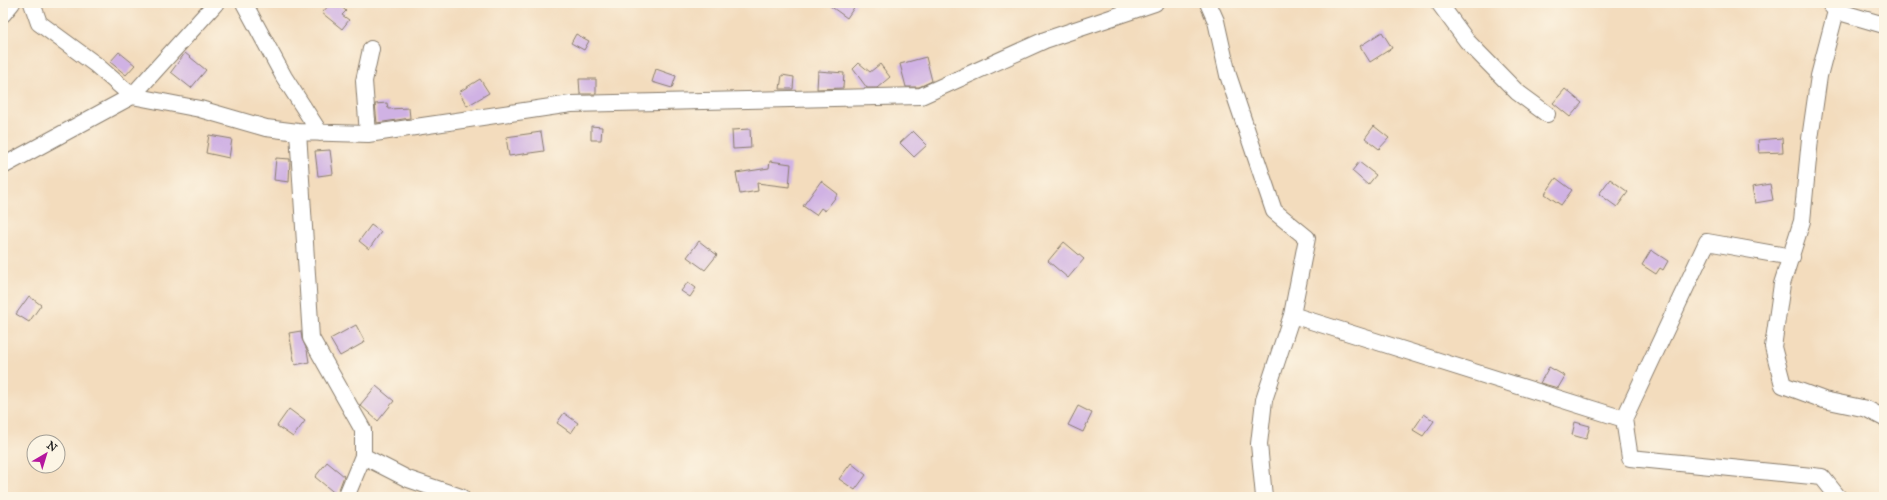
<svg xmlns="http://www.w3.org/2000/svg" width="1887" height="500" font-family="'IM FELL Great Primer',serif">
<style>
.building{fill:#d0b2e4}
.lines{fill:none;stroke-linecap:round;stroke-linejoin:round}
.street-casing{stroke:#887c6c;stroke-width:18}
.street{stroke:#fff;stroke-width:16}
</style>
<rect width="100%" height="100%" fill="#fcf5e5"/>
<filter id="ink" filterUnits="userSpaceOnUse"><feTurbulence type="fractalNoise" baseFrequency=".025" numOctaves="2"/><feDisplacementMap in="SourceGraphic" scale="8" xChannelSelector="R" yChannelSelector="G"/><feConvolveMatrix kernelMatrix="1 2 1 2 8 2 1 2 1" color-interpolation-filters="sRGB"/></filter>
<filter id="wash" filterUnits="userSpaceOnUse"><feTurbulence type="fractalNoise" baseFrequency=".012" numOctaves="4" result="noise"/><feDisplacementMap in="SourceGraphic" scale="16" xChannelSelector="R" yChannelSelector="G"/><feGaussianBlur stdDeviation="0.9" result="paint"/><feColorMatrix in="noise" values="0 0 0 0 0 0 0 0 0 0 0 0 0 0 0 0 0 1.4 0 .05"/><feComposite in="paint" operator="in"/></filter>
<g filter="url(#wash)">
<rect width="100%" height="100%" fill="#f3dcbd"/>
<g id="blocks">
<path class="building" d="M331,3h6l9,8 -4,4 7,5 -7,9 -20,-16z
M826,3h31l-10,15z
M1382,32l10,16 -22,14 -10,-16z
M576,34l13,7 -5,9 -13,-7z
M119,52l16,13 -9,10 -16,-13z
M185,53l21,17 -15,18 -20,-16z
M926,57l6,24 -13,6h-13l-6,-23z
M859,63l11,9 10,-8 10,13 -13,11h-10l-14,-19z
M656,69l20,7 -4,12 -20,-6z
M818,71l26,2 -1,15 -26,1z
M782,75l12,2 -1,12h-13z
M480,79l9,14 -22,13 -8,-14z
M579,79h17v15h-16z
M1565,89l17,14 -12,14 -17,-14z
M387,103l1,6 21,-1 1,10 -33,5 -2,-19z
M591,126l11,1 -1,13h-10z
M1374,126l15,12 -10,11 -14,-11z
M750,129l1,19 -18,1 -1,-19z
M913,131l14,14 -13,12 -14,-14z
M541,132l3,19 -35,5 -3,-19z
M209,135l23,4 -3,19 -23,-5z
M1782,138l1,14 -24,1 -1,-13z
M330,150l3,24 -15,2 -3,-25z
M276,158l14,1 -1,23 -15,-2z
M770,161l21,3 -2,23 -32,-4 1,8 -18,3 -4,-21 33,-5z
M1359,162l17,13 -8,10 -16,-14z
M1556,178l16,12 -11,15 -16,-11z
M1610,179l18,13 -11,15 -18,-13z
M821,181l17,13 -13,17 -4,-3 -5,7 -13,-9z
M1770,184l3,16 -18,3 -3,-16z
M371,225l10,7 -12,17 -10,-8z
M699,241l18,14 -12,15 -18,-13z
M1064,242l20,17 -16,19 -20,-17z
M1651,250l17,11 -5,9 -3,-2 -4,6 -14,-9z
M688,282l8,6 -6,9 -9,-6z
M29,296l12,9 -12,17 -13,-8z
M356,325l9,17 -25,14 -10,-17z
M301,331l1,8 5,11 2,12 -14,3 -6,-32z
M1549,367l16,9 -7,12 -18,-5z
M376,386l18,15 -16,20 -18,-16z
M1078,406l14,7 -9,19 -15,-7z
M289,409l16,12 -12,16 -16,-11z
M564,413l14,10 -7,10 -14,-10z
M1424,414l10,7 -11,15 -10,-6z
M1575,422l15,4 -4,13 -14,-4z
M327,462l17,14 -7,19 -22,-18z
M851,463l15,12 -11,15 -16,-11z"/>
</g>
</g>
<g filter="url(#ink)">
<use href="#blocks" fill-opacity="0" stroke="#887c6c" stroke-width="1"/>
<g class="lines">
<defs>
<path id="street" d="M32,3l7,20 56,41 37,32 68,13 66,19 32,4
M244,3l40,74 36,56
M1208,3l8,18 12,54 46,136 33,27 -15,77 -28,85 -5,44 5,53
M1439,3l28,38 50,51 30,22
M1830,4l6,7 48,14
M1836,11l-17,65 -9,63 -8,82 -20,63 -9,63 10,38 41,15 43,9 17,9
M3,14l9,-11
M368,134l-4,-53 7,-32
M3,166l129,-70 84,-93
M1292,315l332,104 6,39 192,19 16,20
M1624,419l83,-177 85,15
M363,456l45,23 53,18
M346,497l17,-41v-26l-52,-92 -13,-206 70,2 203,-30 350,-8 124,-56 110,-37"/>
</defs>
<use href="#street" class="street-casing"/>
<use href="#street" class="street"/>
</g>
</g>
<rect width="1887" height="500" fill="none" stroke="#fcf5e5" stroke-width="16"/>
<g transform="translate(46 454) rotate(38)"><circle r="19" fill="#fcf5e5" stroke="#a29e95"/>
<path d="M0-3L7 15L0 10L-7 15Z" fill="#b5179e"/>
<text y="-6" font-size="11" font-weight="bold" text-anchor="middle" fill="#1c1c1c">N</text>
</g>
</svg>
